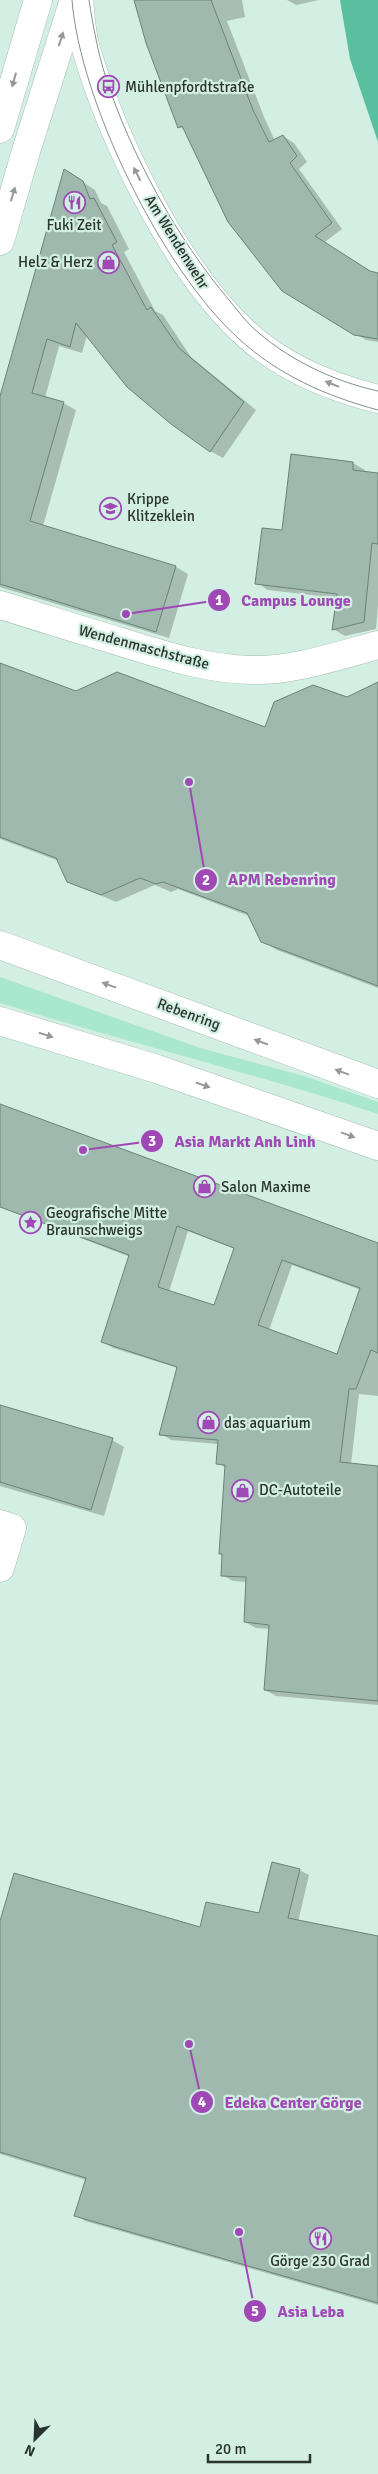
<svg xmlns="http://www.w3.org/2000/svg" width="378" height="2474" font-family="Signika,sans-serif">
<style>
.green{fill:#aae7cf}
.water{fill:#59bf9e}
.shadow{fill:#0003;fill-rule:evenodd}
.building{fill:#a0b9af;stroke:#6a8379;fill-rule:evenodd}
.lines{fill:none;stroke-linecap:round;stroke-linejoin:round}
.street-casing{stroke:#a4beb4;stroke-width:29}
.secondary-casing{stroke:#a4beb4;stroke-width:29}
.primary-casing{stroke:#a4beb4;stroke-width:29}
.street{stroke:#fff;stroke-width:28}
.secondary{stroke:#fff;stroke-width:28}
.primary{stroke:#fff;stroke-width:28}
.tram{stroke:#80928b;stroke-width:1}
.oneway{fill:#949997}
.labels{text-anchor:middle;stroke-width:4.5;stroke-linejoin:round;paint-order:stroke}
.poi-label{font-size:15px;fill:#29332f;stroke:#d3eee3;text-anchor:start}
.street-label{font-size:15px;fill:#29332f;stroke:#d3eee3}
.leader{fill:none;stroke:#a049b6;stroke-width:2}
.callout-dot{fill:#a049b6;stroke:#d3eee3;stroke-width:2}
.mark-label{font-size:15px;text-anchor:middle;font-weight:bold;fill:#fff}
.callout-label{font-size:16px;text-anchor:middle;font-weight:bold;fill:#a049b6;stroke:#d3eee3;stroke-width:4.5;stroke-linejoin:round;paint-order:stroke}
</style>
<rect width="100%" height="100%" fill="#d3eee3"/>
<path class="green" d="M0,977l200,71 104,28 74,26v12c-125,-41 -252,-72 -378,-111z"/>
<path class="water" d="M340,0h38v142l-28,-83z"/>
<path class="shadow" d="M136,0h106l3,17 -18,4 37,96 11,24 8,-5 11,7 13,19 -8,7 43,60 -17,13 53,35v65l-12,-2 -83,-50 -97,-160 -7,-3z
M287,0h32l-23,5z
M77,178l18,12 6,13 6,3 22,43 -5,3 31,59 8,4 28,42 65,53 -33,48 -13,-7 -123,-116 -5,18 -23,-7 -14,52 18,5 13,7 -33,116 133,41 12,7 -19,64 -169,-51v-187z
M292,456l61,7 12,7v3l13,1v132l-2,23 -31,7 -12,-7 4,-31 -69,-8 -11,-7 26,-52z
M0,665l76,28 190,36 81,-31 31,-14v304l-101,-38 -15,-9 -13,-25 -71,-27 -7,3 -16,-7 -39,17 -48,-21 -9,-20 -59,-22z
M0,1105l378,141v150l-19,-2 -8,71 27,3v237l-102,-9 -11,-6 5,-61 -14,-1 -11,-6 2,-40 -14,-1 -11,-6 1,-20 -3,-2 6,-85 -9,-5 1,-19 -47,-4 -10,-6 17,-66 -65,-20 -10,-6 27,-85 -130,-50zM188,1231l47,18 -20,57 -46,-14zM292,1265l69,25 -24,66 -68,-26z
M0,1406l112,34 12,7 -20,69 -104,-30z
M299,1870l10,5 -11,47 80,16v367l-293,-84 -9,-6 10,-35 -86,-26v-229l201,3 59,-14z"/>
<path class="building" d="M134,0h77l42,110 16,32 14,-7 14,21 -7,7 42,60 -17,13 55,35 8,2v66l-24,-4 -72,-44 -54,-69 -46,-96 -4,2 -32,-85z
M64,169l19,12 7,18 4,-1 23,44 -5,3 35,65 4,-3 28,41 65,54 -34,50 -39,-28 -44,-37 -51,-64 -6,24 -23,-8 -15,54 32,9 -34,119 146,45 -20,66 -156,-48v-188z
M291,454l62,8v8l25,3v71l-6,-1 -8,79 -32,8 5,-36 -82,-10 7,-56 20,2z
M0,663l76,28 41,-19 148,55 9,-25 39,-17 34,12 31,-15v304l-117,-44 -14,-29 -84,-31 -7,2 -16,-6 -39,17 -34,-13 -11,-24 -56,-21z
M0,1104l378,139v110l-7,-3 -15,39h-7l-9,73 38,4v235l-114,-11 5,-65 -25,-3 2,-45 -25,-1 1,-22h-3l6,-89 -9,-1 2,-24 -59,-5 18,-68 -76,-25 28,-87 -129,-48zM177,1226l57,22 -20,57 -56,-18zM282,1260l78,28 -23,66 -79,-29z
M0,1405l113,33 -22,72 -91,-28z
M272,1862l28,7 -12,49 90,18v367l-304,-87 12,-38 -86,-26v-231l14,-48 186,54 6,-25 53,11z"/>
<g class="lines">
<defs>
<path id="street" d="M79,0c2,16 2,33 7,49 27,91 88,218 158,283 36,34 86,55 134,67
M0,605c40,12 80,25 121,37 42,13 85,27 130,28 43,1 86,-14 127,-25
M0,1524l12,4 -12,40"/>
<path id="secondary" d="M0,129l38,-129
M0,241l26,-90 48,-151"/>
<path id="primary" d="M0,945l378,139
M0,1021l157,48 221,77"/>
</defs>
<use href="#street" class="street-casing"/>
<use href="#secondary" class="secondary-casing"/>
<use href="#primary" class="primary-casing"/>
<use href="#street" class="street"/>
<use href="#secondary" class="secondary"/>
<use href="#primary" class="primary"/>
<path class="tram" d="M72,0c8,102 90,269 166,338 40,37 88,58 140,72
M89,0c4,26 9,53 17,78 24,75 72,162 123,222 7,8 14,18 22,26 34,32 81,55 127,65"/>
</g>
<defs><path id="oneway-solid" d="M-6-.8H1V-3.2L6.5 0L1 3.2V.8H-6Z" transform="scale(1.25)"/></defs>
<g class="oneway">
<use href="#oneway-solid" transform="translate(61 39) rotate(-72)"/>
<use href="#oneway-solid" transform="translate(14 80) rotate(106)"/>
<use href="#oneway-solid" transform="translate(137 174) rotate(-117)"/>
<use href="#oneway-solid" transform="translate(13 194) rotate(-74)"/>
<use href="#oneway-solid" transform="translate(332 384) rotate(-158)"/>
<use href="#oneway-solid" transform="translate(109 985) rotate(-160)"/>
<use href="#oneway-solid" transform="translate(46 1035) rotate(17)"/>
<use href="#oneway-solid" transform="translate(261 1042) rotate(-159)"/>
<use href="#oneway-solid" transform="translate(342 1072) rotate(-160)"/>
<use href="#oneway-solid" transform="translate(203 1085) rotate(19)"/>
<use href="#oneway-solid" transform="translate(348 1135) rotate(20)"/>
</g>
<defs>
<symbol id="bus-ring" viewBox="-11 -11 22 22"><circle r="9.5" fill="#d3eee3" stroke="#a049b6" stroke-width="1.5"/><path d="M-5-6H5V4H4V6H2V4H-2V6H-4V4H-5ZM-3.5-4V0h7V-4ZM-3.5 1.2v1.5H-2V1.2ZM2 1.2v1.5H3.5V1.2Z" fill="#a049b6"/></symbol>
<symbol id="restaurant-ring" viewBox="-11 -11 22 22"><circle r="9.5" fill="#d3eee3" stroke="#a049b6" stroke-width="1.5"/><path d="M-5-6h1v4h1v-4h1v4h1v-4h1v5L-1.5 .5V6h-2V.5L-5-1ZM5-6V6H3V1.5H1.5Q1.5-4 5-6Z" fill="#a049b6"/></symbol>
<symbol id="shop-ring" viewBox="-11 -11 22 22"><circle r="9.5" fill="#d3eee3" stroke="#a049b6" stroke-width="1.5"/><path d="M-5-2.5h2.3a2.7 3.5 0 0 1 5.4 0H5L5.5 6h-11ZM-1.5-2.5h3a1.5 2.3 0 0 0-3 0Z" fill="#a049b6"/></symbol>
<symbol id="school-ring" viewBox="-11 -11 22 22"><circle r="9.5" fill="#d3eee3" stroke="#a049b6" stroke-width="1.5"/><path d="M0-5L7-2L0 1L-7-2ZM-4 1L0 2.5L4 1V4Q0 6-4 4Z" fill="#a049b6"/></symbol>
<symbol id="sight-ring" viewBox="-11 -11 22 22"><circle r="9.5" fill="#d3eee3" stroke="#a049b6" stroke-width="1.5"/><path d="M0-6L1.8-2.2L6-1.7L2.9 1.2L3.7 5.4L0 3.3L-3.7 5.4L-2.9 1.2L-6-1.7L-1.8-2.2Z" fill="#a049b6"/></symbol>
</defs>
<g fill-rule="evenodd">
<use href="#bus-ring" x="96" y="74" width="25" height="25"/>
<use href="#restaurant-ring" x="62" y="190" width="25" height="25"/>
<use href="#shop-ring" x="96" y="250" width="25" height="25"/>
<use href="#school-ring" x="98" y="496" width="25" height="25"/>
<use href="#shop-ring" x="192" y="1174" width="25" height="25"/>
<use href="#sight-ring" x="18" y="1210" width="25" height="25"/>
<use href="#shop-ring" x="196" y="1410" width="25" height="25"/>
<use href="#shop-ring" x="230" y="1478" width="25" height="25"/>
<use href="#restaurant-ring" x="308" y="2226" width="25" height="25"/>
</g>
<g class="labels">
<g class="poi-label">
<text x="125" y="92">Mühlenpfordtstraße</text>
<text x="74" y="230" text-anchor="middle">Fuki Zeit</text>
<text x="93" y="267" text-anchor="end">Helz &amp; Herz</text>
<text x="127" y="504">Krippe<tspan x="127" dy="17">Klitzeklein</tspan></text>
<text x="221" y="1192">Salon Maxime</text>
<text x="46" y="1218">Geografische Mitte<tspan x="46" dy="17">Braunschweigs</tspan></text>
<text x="224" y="1428">das aquarium</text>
<text x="259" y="1495">DC-Autoteile</text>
<text x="320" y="2266" text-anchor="middle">Görge 230 Grad</text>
</g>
<g class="street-label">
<text transform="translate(177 242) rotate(58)" y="5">Am Wendenwehr</text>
<text transform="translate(144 647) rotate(15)" y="5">Wendenmaschstraße</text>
<text transform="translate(189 1014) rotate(20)" y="5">Rebenring</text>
</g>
</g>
<path class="leader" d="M126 614L219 600M189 782L206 880M83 1150L152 1141M189 2044L202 2102M239 2232L255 2311"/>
<g class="callout-dot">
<circle cx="126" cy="614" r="5"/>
<circle cx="189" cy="782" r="5"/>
<circle cx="83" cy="1150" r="5"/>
<circle cx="189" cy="2044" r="5"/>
<circle cx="239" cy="2232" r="5"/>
<circle cx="219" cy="600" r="12"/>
<circle cx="206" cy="880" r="12"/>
<circle cx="152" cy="1141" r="12"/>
<circle cx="202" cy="2102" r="12"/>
<circle cx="255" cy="2311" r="12"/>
</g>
<g class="mark-label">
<text x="219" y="605">1</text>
<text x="206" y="885">2</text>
<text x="152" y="1146">3</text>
<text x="202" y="2107">4</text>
<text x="255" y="2316">5</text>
</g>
<g class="callout-label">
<text x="296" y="606">Campus Lounge</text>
<text x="282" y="885">APM Rebenring</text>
<text x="245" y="1147">Asia Markt Anh Linh</text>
<text x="293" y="2108">Edeka Center Görge</text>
<text x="311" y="2317">Asia Leba</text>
</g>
<g transform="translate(35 2439) rotate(204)" stroke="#d3eee3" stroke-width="4" paint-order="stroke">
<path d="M0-4L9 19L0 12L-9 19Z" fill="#29332f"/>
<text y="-8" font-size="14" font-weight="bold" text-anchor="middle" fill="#29332f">N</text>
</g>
<path d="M208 2454v8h102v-8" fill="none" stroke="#29332f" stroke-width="2.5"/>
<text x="215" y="2454" font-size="15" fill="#29332f" stroke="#d3eee3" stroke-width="4" paint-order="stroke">20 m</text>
</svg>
